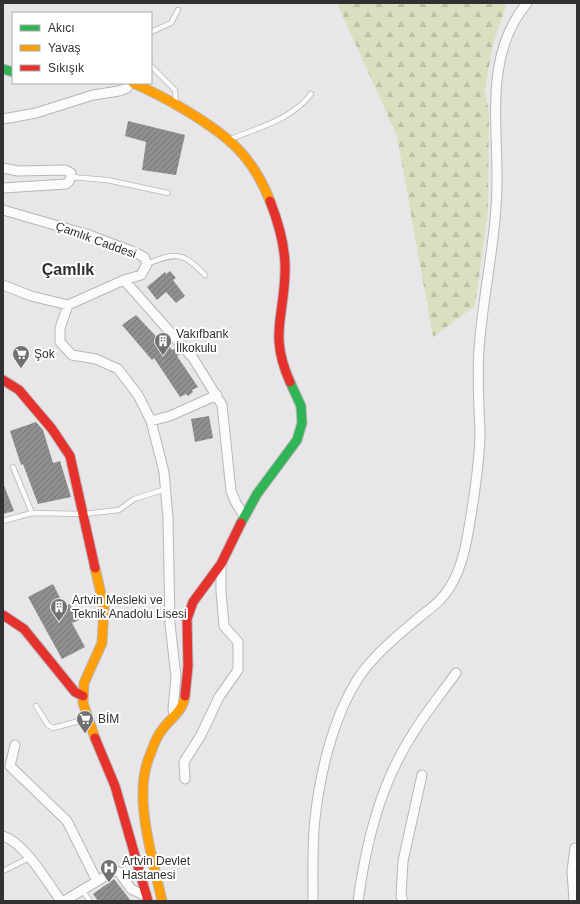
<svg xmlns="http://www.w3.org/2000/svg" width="580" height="904" font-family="Arial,sans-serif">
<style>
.forest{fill:url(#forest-firs)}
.building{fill:url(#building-hatch)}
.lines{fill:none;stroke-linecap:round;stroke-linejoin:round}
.lane-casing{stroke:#b8b6b8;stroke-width:6}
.street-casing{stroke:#b8b6b8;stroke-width:11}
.fast-casing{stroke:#b8b6b8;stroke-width:11}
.slow-casing{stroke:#b8b6b8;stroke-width:11}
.jam-casing{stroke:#b8b6b8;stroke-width:11}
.lane{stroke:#fcfbfc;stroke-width:4.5}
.street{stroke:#fcfbfc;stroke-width:9}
.fast{stroke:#30b455;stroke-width:9}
.slow{stroke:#ff9f0a;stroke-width:9}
.jam{stroke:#e5322d;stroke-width:9}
.labels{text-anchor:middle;stroke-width:4;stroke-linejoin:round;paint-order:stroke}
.street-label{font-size:12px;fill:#323032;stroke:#fff}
.poi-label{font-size:12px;fill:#323032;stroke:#fff;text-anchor:start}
.district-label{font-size:16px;font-weight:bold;fill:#323032;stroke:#fff}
</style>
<defs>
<pattern id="forest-firs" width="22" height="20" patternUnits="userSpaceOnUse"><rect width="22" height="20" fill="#dbdfbf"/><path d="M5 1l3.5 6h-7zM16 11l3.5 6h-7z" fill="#bcc0a5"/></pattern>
<pattern id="building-hatch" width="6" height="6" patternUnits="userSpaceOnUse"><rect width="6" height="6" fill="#908e8f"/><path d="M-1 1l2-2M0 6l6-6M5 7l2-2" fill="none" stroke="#767475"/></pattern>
</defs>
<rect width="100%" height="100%" fill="#e9e6e9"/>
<path class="forest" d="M337,3h170l-14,41 -8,46 4,22 -1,99 -13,95 -42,31 -36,-201z"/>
<path class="building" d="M128,121l57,14 -9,40 -34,-5 4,-28 -21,-6z
M170,271l6,7 -3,2 12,16 -9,7 -10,-11 -9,8 -10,-13 18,-15 1,2z
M136,315l31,33 3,-1 2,3 2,-1 5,6 -2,1 21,31 -6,3 1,2 -5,4 -2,-2 -6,3 -26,-39 -2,2 -30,-35z
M209,416l4,22 -18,4 -4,-23z
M36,422l7,8 10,33 7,-2 11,36 -33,7 -15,-40 -2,1 -11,-34z
M3,483l11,28 -11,3z
M53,584l11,22 6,-2 9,16 -7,3 13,24 -23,12 -34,-62z
M114,879l17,22h-33l-5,-7z"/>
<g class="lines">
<defs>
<path id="lane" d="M151,32l20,-9 7,-13
M151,66l24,24 1,13
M231,139c29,-12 61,-20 80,-45
M71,177l36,3 61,13
M147,264c29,-12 36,-12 58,11
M13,467l19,46
M3,521l29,-8 52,1 35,-4 15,-11 32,-10
M36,706l12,19 5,3 34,-9
M3,871l26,-13
M82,890l8,11"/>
<path id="street" d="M3,119l33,-6 57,-18 26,-4 8,-3 3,-5
M3,168l15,3 47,-1 6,3c0,6 -1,8 -5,11l-63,4
M3,210l83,24 48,18 10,5 3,7 -6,11 -17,5 -56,25 -37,-9 -28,-11
M124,280l69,78 29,47 9,86 5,12 8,13
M68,305l-8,23v14l12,13 24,4 22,10 20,26 13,26 13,51 4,46 2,106 6,53 -3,32 1,7
M151,421l19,-5 47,-21
M15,745l-5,21 57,55 30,60
M185,779l-1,-17 17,-27 18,-38 19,-27v-28l-14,-16 -3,-35v-27
M3,836c22,7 44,46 58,65
M64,901l50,-30 5,1 12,17 15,7
M313,901c0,-27 -1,-55 2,-82 5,-48 20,-110 49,-149 15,-19 33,-34 52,-50 12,-10 26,-19 34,-33 14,-22 18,-53 22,-78 4,-26 8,-51 8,-77 -1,-27 -3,-54 -1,-82 3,-48 14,-95 17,-143 6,-68 -17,-147 31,-204
M358,901c8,-58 22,-116 54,-166 13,-22 30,-42 44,-62
M403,901l-2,-5 2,-35 19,-86
M574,901l-2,-30 3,-23"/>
<path id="fast" d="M3,69l10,3
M241,523l16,-29 40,-54 5,-17 -1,-17 -11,-24"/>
<path id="slow" d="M133,83c19,8 37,18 54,28 41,25 65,44 83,90
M95,738l-12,-35 1,-20 18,-40 2,-36 -9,-39
M162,901c-9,-43 -30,-105 -12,-146 3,-8 6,-18 12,-25 8,-12 21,-18 23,-34"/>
<path id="jam" d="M270,201c9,23 16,46 15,71 -1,46 -16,63 5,110
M3,380l16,10 33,39 18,27 25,112
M3,615l21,14 51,63 8,4
M185,696l3,-30 -1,-47 6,-17 28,-38 20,-41
M95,738l20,48 33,115"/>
</defs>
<use href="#lane" class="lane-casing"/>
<use href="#street" class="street-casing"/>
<use href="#fast" class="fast-casing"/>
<use href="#slow" class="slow-casing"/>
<use href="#jam" class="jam-casing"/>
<use href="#lane" class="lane"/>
<use href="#street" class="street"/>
<use href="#fast" class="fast"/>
<use href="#slow" class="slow"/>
<use href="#jam" class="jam"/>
</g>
<defs>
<symbol id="building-pin" viewBox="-11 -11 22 30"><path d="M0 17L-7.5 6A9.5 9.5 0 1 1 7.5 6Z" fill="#727072" stroke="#fff"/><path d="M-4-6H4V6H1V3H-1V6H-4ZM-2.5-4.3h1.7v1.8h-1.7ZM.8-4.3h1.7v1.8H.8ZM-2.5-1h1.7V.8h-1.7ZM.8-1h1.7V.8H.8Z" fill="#fff"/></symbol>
<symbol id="supermarket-pin" viewBox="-11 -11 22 30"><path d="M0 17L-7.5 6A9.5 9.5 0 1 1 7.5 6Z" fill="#727072" stroke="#fff"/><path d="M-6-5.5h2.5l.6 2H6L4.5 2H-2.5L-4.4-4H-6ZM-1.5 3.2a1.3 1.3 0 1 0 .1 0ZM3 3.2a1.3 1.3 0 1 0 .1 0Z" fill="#fff"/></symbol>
<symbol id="hospital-pin" viewBox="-11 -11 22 30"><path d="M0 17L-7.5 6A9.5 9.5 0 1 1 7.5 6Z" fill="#727072" stroke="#fff"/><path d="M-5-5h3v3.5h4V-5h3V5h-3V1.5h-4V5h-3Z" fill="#fff"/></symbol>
</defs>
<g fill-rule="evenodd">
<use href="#building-pin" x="153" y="331" width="20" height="27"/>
<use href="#supermarket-pin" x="11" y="344" width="20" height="27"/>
<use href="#building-pin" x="49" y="597" width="20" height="27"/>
<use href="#supermarket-pin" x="75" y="709" width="20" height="27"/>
<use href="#hospital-pin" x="99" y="858" width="20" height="27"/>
</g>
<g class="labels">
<g class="street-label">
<text transform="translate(96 240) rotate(20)" y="4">Çamlık Caddesi</text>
</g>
<g class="poi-label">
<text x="176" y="338">Vakıfbank<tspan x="176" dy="14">İlkokulu</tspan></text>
<text x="34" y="358">Şok</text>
<text x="72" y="604">Artvin Mesleki ve<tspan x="72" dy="14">Teknik Anadolu Lisesi</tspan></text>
<text x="98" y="723">BİM</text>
<text x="122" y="865">Artvin Devlet<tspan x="122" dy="14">Hastanesi</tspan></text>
</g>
<g class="district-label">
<text x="68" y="275">Çamlık</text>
</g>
</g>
<rect width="580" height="904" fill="none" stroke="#323032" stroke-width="8"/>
<rect x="12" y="12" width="140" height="72" fill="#ffffff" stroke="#adacad"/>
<rect x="20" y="25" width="20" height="6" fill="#30b455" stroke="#adacad"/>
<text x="48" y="32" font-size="12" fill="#323032">Akıcı</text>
<rect x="20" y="45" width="20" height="6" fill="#ff9f0a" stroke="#adacad"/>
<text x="48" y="52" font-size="12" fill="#323032">Yavaş</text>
<rect x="20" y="65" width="20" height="6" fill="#e5322d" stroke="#adacad"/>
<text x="48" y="72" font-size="12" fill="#323032">Sıkışık</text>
</svg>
